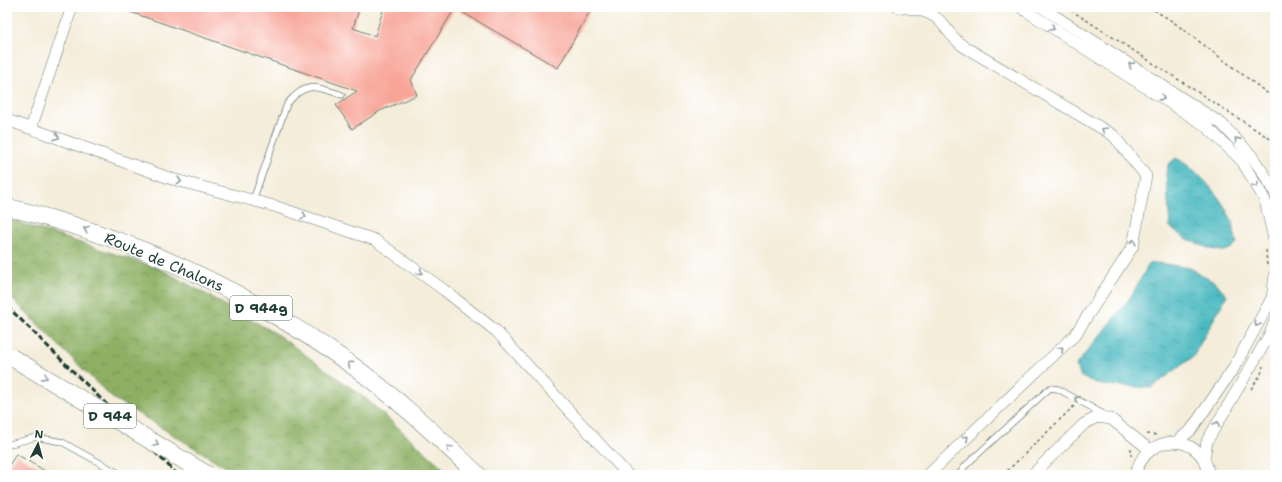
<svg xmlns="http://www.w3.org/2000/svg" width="1282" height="482" font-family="'Shantell Sans',sans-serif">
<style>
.forest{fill:url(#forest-crowns);stroke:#56764c}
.water{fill:url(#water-ripples);stroke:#357c7a}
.building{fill:#f8a598}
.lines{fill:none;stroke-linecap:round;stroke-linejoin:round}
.lane-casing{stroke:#6a7b6e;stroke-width:7}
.street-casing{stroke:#6a7b6e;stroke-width:12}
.primary-casing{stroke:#6a7b6e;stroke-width:18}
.path{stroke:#6a7b6e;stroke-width:1.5;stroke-dasharray:3 3;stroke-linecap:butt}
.lane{stroke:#fff;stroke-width:5.5}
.street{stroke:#fff;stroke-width:11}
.primary{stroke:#fff;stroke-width:17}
.rail{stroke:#1f3d34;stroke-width:3;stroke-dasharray:6 3;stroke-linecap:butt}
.primary-bridge-casing{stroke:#6a7b6e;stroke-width:18;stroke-linecap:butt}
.primary-bridge{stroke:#fff;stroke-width:17}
.oneway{stroke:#8f9e9a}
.labels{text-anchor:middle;stroke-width:3;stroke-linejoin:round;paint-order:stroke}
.shield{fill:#fff;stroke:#627771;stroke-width:1}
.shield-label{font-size:14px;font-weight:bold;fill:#1f3d34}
.street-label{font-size:15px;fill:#1f3d34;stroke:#fff}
</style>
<defs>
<pattern id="forest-crowns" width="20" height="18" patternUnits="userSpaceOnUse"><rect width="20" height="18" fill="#8db064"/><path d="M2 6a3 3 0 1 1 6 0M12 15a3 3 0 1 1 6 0" fill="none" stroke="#739053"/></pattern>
<pattern id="water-ripples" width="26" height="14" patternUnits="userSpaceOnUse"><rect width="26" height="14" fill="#4bbac1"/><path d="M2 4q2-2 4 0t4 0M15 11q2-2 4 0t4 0" fill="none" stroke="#3e989e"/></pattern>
</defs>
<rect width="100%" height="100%" fill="#fff"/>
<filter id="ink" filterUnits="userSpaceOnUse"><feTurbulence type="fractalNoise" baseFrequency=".025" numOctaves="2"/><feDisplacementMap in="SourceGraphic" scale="8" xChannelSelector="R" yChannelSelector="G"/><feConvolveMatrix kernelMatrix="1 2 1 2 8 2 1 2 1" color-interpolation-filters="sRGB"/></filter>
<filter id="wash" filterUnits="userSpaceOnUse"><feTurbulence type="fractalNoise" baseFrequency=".012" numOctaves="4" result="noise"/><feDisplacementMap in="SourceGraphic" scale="16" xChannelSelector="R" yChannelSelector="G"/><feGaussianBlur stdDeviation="0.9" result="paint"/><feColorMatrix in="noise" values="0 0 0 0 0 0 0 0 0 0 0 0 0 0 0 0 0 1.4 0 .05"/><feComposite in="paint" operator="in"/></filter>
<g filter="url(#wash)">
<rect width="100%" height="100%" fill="#f4edda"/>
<path class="forest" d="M7,219l154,50 114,64 90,65 86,77h-212l-128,-78 -104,-103z"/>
<path class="water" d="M1176,158c20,10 48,41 56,64 2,6 3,14 5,21 -4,4 -7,7 -13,8 -12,1 -46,-15 -54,-24l-4,-54 2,-8z
M1158,263l32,5 27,16 10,11 -34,62 -42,31 -50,-3 -20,-8 -5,-12 54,-67 19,-34z"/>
<g id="blocks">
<path class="building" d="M116,7h244l-7,21 22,8 9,-29h208l-34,61 -103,-60 -44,72 6,15 -37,16 -28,18 -16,-24 21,-14z
M16,454l36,21h-45v-6z"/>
</g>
</g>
<g filter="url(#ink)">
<use href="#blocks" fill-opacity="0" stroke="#6a7b6e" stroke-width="1"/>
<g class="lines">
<defs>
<path id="lane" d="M253,200l34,-96c19,-24 30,-17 55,-9
M7,445l29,-8 26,5 60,33
M959,475l6,-9 85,-78 8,1 47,26"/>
<path id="street" d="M898,7c15,2 31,3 42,14 8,9 13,18 23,25l150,89 33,41 -13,70 -58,89 -147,140
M1020,7l186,119 36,35 23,39 10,44
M1041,7l181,117 29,31 22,33 2,6
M7,120l165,59 102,27 101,34 69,50 52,41 132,144
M31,128l41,-121
M1176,442l15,-12 42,-61 39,-71 3,-23
M1204,460l3,-19 63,-107 5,-14
M1032,475l52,-51 13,-7 14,2 39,31
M1135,475c11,-44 68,-43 74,0"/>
<path id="primary" d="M7,207c121,29 236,82 339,154 47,33 90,74 132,114"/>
</defs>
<use href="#lane" class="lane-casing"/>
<use href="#street" class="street-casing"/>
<use href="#primary" class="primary-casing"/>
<path class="path" d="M1004,7l6,4
M1066,7l209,135
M1149,7l23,14 103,78
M1266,250l1,18
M1251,389l10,-15 2,-8
M1147,434l10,1
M1131,448v8
M1003,475l71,-69"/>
<use href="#lane" class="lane"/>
<use href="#street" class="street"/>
<use href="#primary" class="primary"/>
<path class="rail" d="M7,306l171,169"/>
<defs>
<path id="primary-bridge" d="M11,357l197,118"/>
</defs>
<use href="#primary-bridge" class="primary-bridge-casing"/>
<use href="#primary-bridge" class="primary-bridge"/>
</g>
<defs><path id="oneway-chevron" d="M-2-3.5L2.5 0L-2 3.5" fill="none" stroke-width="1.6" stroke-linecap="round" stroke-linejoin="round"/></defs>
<g class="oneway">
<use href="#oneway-chevron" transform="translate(1052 28) rotate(33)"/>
<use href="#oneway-chevron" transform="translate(1131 65) rotate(-147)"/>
<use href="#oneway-chevron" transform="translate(1162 98) rotate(33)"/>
<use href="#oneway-chevron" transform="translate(1104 130) rotate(-149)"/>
<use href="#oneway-chevron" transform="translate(57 137) rotate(20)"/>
<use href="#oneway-chevron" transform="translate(1237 140) rotate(-132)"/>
<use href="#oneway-chevron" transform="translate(179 181) rotate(15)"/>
<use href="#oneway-chevron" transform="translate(1256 185) rotate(59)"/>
<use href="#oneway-chevron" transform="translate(304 216) rotate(19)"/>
<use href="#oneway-chevron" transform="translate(86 229) rotate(-161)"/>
<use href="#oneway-chevron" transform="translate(1133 242) rotate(-75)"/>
<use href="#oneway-chevron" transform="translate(420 272) rotate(36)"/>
<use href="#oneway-chevron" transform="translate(1257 324) rotate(119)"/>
<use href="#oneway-chevron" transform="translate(1061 349) rotate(-43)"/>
<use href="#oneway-chevron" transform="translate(350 364) rotate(-143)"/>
<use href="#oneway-chevron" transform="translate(45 377) rotate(31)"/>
<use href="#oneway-chevron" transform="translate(1077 399) rotate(-151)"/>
<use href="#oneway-chevron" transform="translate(1217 424) rotate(-60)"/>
<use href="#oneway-chevron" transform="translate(966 438) rotate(-43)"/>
<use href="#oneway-chevron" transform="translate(156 444) rotate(31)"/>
<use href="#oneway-chevron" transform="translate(449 448) rotate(-137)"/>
</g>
</g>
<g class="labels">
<g class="shield">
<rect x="230" y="296" width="62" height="24" rx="3"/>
<rect x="84" y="404" width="52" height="24" rx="3"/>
</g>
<g class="shield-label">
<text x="261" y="313">D 944g</text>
<text x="110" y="421">D 944</text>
</g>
<g class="street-label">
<text transform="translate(164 262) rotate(23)" y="5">Route de Chalons</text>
</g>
</g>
<rect width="1282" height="482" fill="none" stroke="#fff" stroke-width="24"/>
<g transform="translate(38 444) rotate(6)" stroke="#ffffff" stroke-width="3" paint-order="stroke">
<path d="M0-3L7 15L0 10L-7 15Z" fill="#1f3d34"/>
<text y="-6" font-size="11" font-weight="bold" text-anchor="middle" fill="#1f3d34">N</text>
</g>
</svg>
